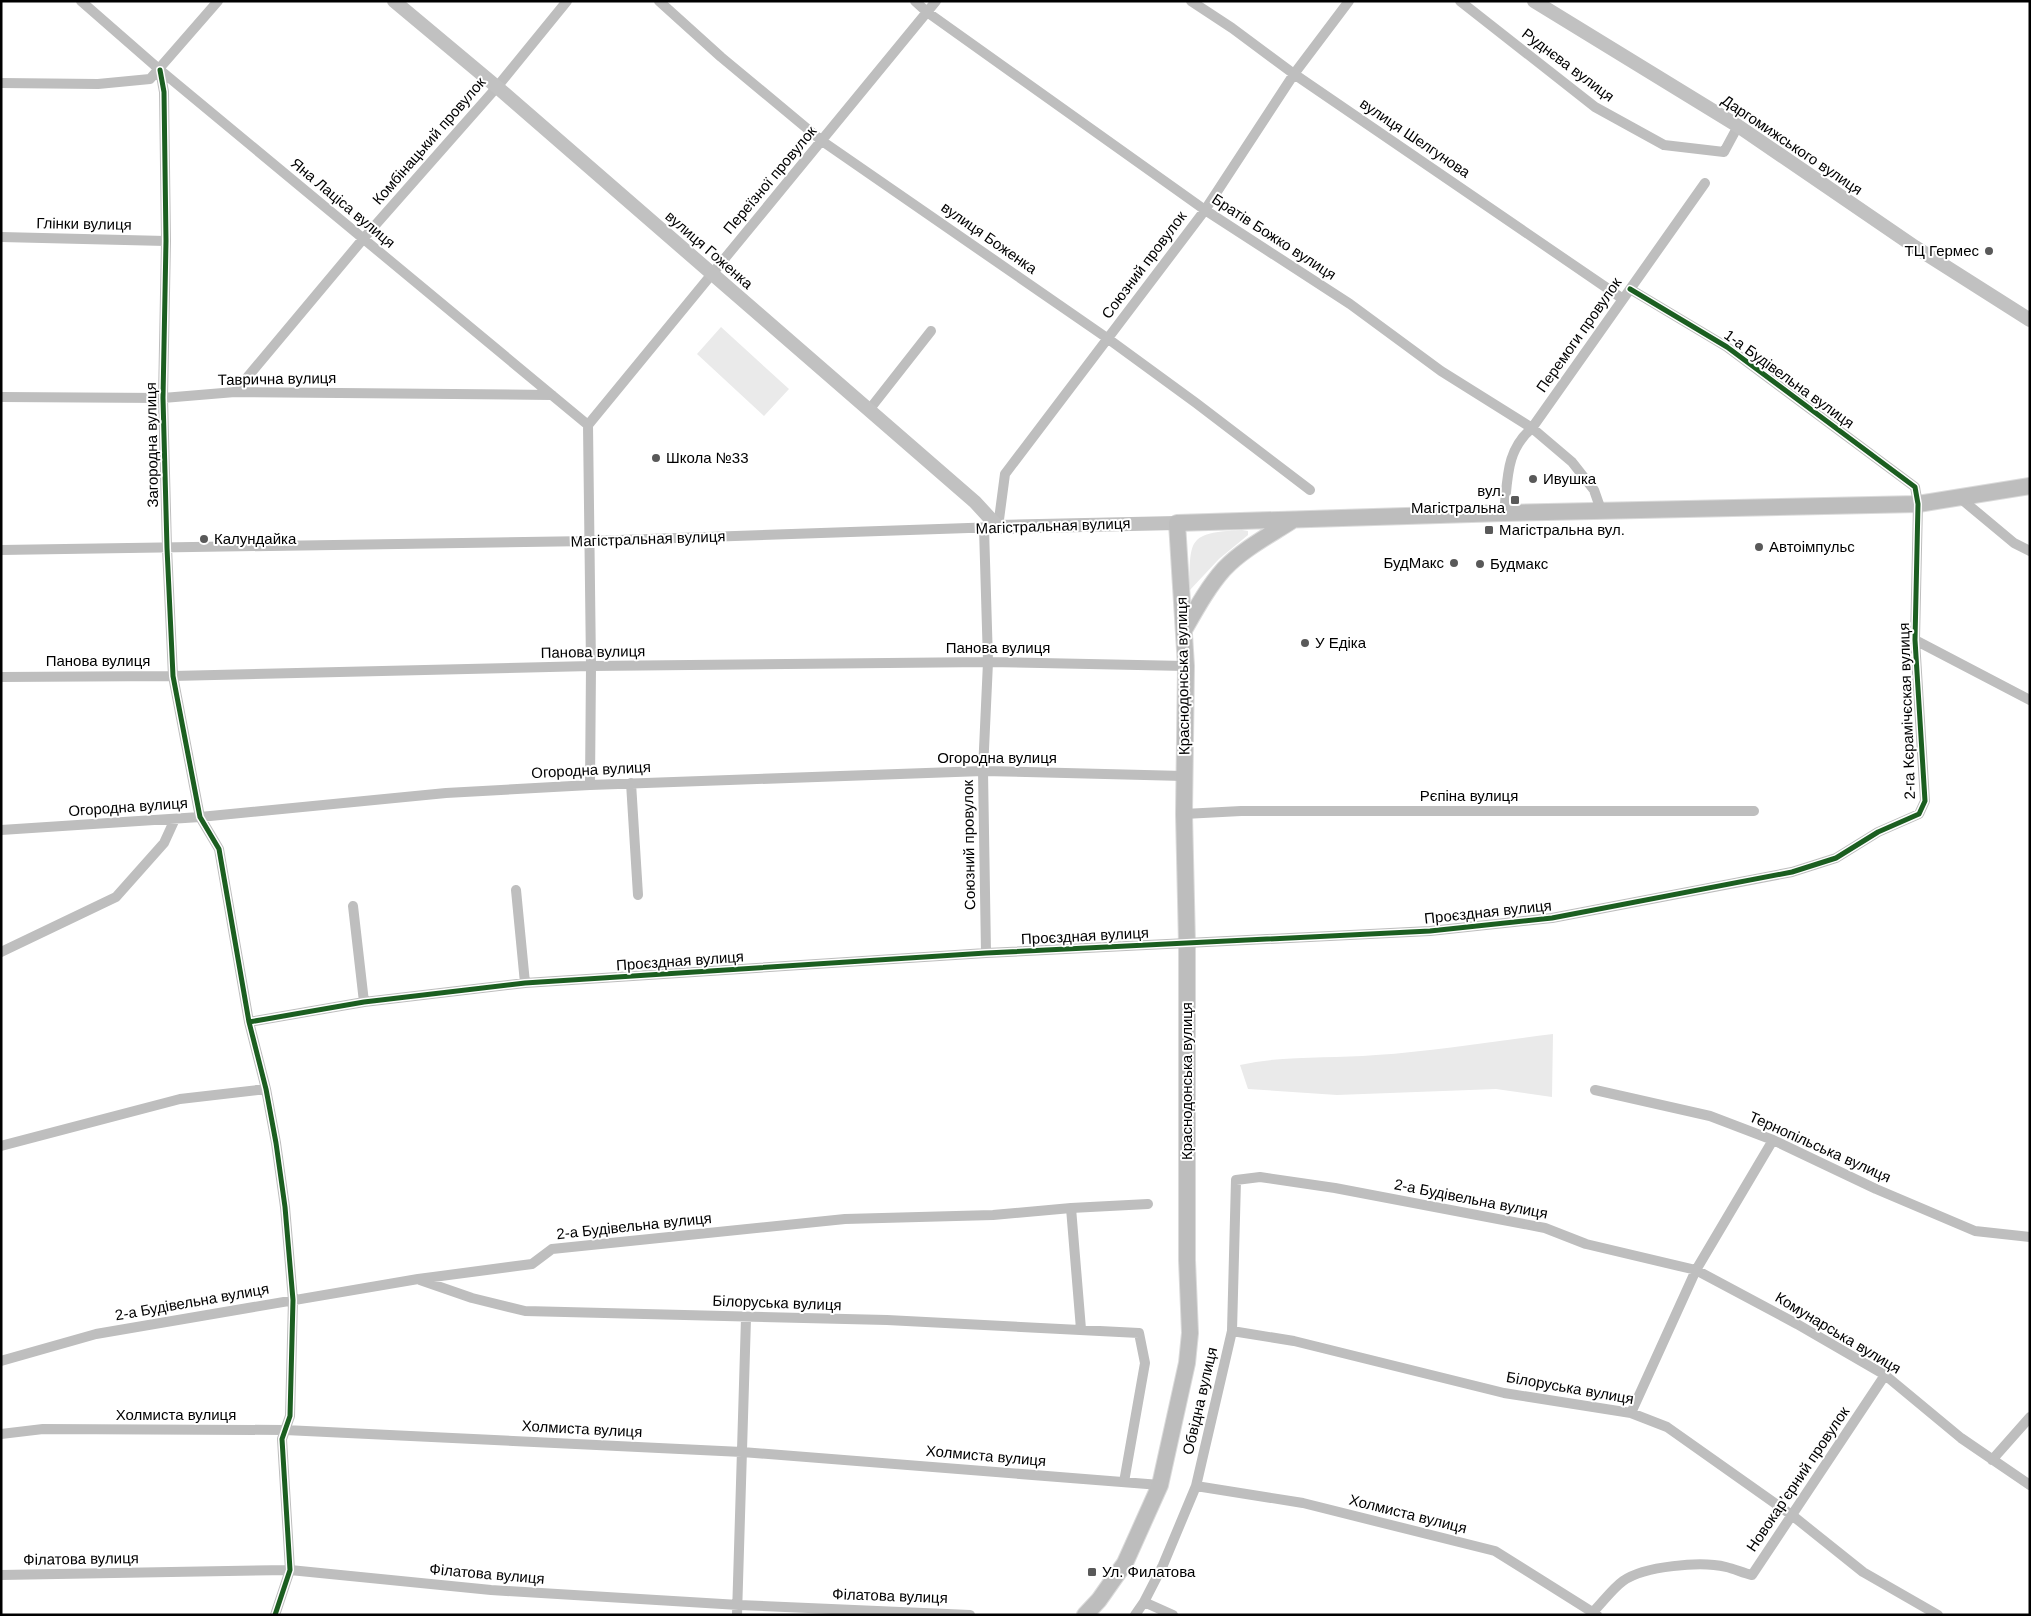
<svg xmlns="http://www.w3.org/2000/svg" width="2031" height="1616" font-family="Helvetica,sans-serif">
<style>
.green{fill:#eaeaea}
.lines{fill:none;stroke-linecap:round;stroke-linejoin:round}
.primary-casing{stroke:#dbdbdb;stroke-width:18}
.street{stroke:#bebebe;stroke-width:10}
.secondary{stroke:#c1c1c1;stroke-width:14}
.primary{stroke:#bdbdbd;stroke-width:16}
.cycleway-casing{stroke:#fff;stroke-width:8}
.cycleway{stroke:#1b5e20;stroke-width:5}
.poi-dot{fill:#595959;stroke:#fff;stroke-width:2}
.labels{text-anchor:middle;stroke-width:4;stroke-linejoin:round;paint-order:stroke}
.street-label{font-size:15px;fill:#000;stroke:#fff}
.poi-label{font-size:15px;fill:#000;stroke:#fff;text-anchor:start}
</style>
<rect width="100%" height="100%" fill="#fff"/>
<path class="green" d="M721,327l68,62 -25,27 -67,-62z
M1242,530l6,1v4l-29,24 -30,32c2,-52 -3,-58 53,-61z
M1553,1034l-1,63 -56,-8 -159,6 -89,-6 -8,-24c44,-10 90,-6 136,-10 59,-4 118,-14 177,-21z"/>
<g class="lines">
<defs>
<path id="primary" d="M1184,630c12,-21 24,-43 40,-61 19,-20 46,-34 69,-49
M1085,1615l14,-15 26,-37 35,-78 27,-122 3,-30 -3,-73v-316l-3,-130 2,-148 -9,-143 327,-10 414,-9 112,-18"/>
</defs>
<use href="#primary" class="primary-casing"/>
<path class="street" d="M81,1l79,69 428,355
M659,1l62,56 101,84 285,197 89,65 114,87
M915,1l12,11 278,198 145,94 91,67 91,57 40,34 22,28 7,20
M1191,1l41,27 62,46 329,225
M1460,1l135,106 69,38 60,7 14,-26
M160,70l4,22 2,149 -3,157 4,150 6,128 27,141 19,32 30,173 17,67 10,54 9,64 8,93 -3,116 -8,23 8,131 -15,45
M1,83l97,1 52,-5 68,-78
M1,237l165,4
M235,392l128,-153 134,-152 70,-86
M1,397l162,1 72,-6 317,3
M869,410l62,-79
M588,425l348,-424
M588,425l3,241 -1,119
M1960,498l54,45 16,8
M1504,513c4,-33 1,-62 28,-85l173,-245
M984,528l4,134 -5,109 3,182
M1,550l589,-9 408,-14 7,-53 200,-264 89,-136 55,-73
M1915,640l115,60
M1,677l172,-1 418,-10 397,-4 198,4
M631,783l7,112
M1184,814l57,-3h513
M1,830l199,-13 246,-24 144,-8 393,-14 201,5
M516,890l9,93
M353,906l11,96
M1,952l115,-55 48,-54 11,-24
M249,1022l115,-20 161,-19 461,-30 444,-22 122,-13 240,-46 44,-14 42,-26 41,-18 6,-13 -10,-161 3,-136 -3,-17 -188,-140 -97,-58
M1595,1090l115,26 63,24 103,49 99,42 55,6
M1,1146l179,-47 86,-10
M1071,1208l77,-4
M420,1280l52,18 53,13 362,9 252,13 6,30 -21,119
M1232,1331l62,10 210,52 127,20 36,14 126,89 70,56 75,43
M1,1361l95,-27 322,-55 114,-15 20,-15 293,-30 148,-4 78,-7 10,121
M1631,1413l65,-143 77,-130
M1,1434l42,-5 242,1 457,22 418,33
M1992,1460l38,-43
M1196,1486l107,17 192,48 102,64
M1,1575l289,-5 201,20 248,15 231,10
M1144,1602l29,13
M1593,1612c10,-10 19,-23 30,-31 21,-15 78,-20 103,-14 9,2 17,6 26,8l133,-200
M737,1615l9,-297
M1135,1615l9,-13 19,-37 33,-79 36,-155 4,-151 24,-3 75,11 210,40 41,16 110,26 101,54 88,51 76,63 69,47"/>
<path class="secondary" d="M394,1l103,86 478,415 23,25 179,-4
M1534,1l204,125 177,121 115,73"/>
<use href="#primary" class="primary"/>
<defs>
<path id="cycleway" d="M160,70l4,22 2,149 -3,157 4,150 6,128 27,141 19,32 30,173 17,67 10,54 9,64 8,93 -3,116 -8,23 8,131 -15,45
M249,1022l115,-20 161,-19 461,-30 444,-22 122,-13 240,-46 44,-14 42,-26 41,-18 6,-13 -10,-161 3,-136 -3,-17 -188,-140 -97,-58"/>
</defs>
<use href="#cycleway" class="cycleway-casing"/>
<use href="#cycleway" class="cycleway"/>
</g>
<g class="poi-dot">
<circle cx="1989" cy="251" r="5"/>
<circle cx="656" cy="458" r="5"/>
<circle cx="1533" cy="479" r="5"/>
<rect x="1510" y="495" width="10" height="10" rx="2.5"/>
<rect x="1484" y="525" width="10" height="10" rx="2.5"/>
<circle cx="204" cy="539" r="5"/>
<circle cx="1759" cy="547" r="5"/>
<circle cx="1454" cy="563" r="5"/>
<circle cx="1480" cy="564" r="5"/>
<circle cx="1305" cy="643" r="5"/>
<rect x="1087" y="1567" width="10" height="10" rx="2.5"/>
</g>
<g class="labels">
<g class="street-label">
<text transform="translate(1568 65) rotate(37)" y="5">Руднєва вулиця</text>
<text transform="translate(1415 138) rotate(34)" y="5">вулиця Шелгунова</text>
<text transform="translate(429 141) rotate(-49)" y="5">Комбінацький провулок</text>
<text transform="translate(1792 145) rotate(34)" y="5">Даргомижського вулиця</text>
<text transform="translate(770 180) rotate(-50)" y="5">Переїзної провулок</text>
<text transform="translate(343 203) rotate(40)" y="5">Яна Лаціса вулиця</text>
<text transform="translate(84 224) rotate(1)" y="5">Глінки вулиця</text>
<text transform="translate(1274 237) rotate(33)" y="5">Братів Божко вулиця</text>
<text transform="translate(989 238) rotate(35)" y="5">вулиця Боженка</text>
<text transform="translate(709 250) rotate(41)" y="5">вулиця Гоженка</text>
<text transform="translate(1144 265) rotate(-53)" y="5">Союзний провулок</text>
<text transform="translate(1579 335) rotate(-55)" y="5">Перемоги провулок</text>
<text transform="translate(277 379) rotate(-1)" y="5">Таврична вулиця</text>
<text transform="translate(1789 379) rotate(36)" y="5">1-а Будівельна вулиця</text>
<text transform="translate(152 445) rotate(-91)" y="5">Загородна вулиця</text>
<text transform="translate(1053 526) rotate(-2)" y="5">Магістральная вулиця</text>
<text transform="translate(648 539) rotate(-2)" y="5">Магістральная вулиця</text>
<text x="998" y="653">Панова вулиця</text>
<text transform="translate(593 652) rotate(-1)" y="5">Панова вулиця</text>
<text x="98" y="666">Панова вулиця</text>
<text transform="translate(1183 676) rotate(-91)" y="5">Краснодонська вулиця</text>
<text transform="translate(1907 711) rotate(-92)" y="5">2-га Кєрамічєская вулиця</text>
<text x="997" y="763">Огородна вулиця</text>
<text transform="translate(591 770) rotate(-3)" y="5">Огородна вулиця</text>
<text x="1469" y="801">Рєпіна вулиця</text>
<text transform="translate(128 807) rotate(-4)" y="5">Огородна вулиця</text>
<text transform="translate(969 845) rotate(-91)" y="5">Союзний провулок</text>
<text transform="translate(1488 912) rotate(-6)" y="5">Проєздная вулиця</text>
<text transform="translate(1085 936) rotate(-3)" y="5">Проєздная вулиця</text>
<text transform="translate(680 961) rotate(-4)" y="5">Проєздная вулиця</text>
<text transform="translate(1187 1081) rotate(-90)" y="5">Краснодонська вулиця</text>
<text transform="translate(1820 1147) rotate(24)" y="5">Тернопільська вулиця</text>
<text transform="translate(1471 1199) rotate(11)" y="5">2-а Будівельна вулиця</text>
<text transform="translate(634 1226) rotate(-6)" y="5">2-а Будівельна вулиця</text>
<text transform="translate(192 1302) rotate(-10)" y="5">2-а Будівельна вулиця</text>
<text transform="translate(777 1303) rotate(2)" y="5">Білоруська вулиця</text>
<text transform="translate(1838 1333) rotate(31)" y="5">Комунарська вулиця</text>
<text transform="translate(1570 1388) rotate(10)" y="5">Білоруська вулиця</text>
<text transform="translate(1200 1401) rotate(-77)" y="5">Обвідна вулиця</text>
<text x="176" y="1420">Холмиста вулиця</text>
<text transform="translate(582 1429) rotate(3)" y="5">Холмиста вулиця</text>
<text transform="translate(986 1456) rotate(5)" y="5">Холмиста вулиця</text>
<text transform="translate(1798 1479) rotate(-56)" y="5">Новокар’єрний провулок</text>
<text transform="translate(1408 1514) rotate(14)" y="5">Холмиста вулиця</text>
<text transform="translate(81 1559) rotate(-1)" y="5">Філатова вулиця</text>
<text transform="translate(487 1574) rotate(5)" y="5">Філатова вулиця</text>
<text transform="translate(890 1596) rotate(2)" y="5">Філатова вулиця</text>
</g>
<g class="poi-label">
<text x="1979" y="256" text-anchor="end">ТЦ Гермес</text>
<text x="666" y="463">Школа №33</text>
<text x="1543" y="484">Ивушка</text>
<text x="1505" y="496" text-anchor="end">вул.<tspan x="1505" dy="17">Магістральна</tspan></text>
<text x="1499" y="535">Магістральна вул.</text>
<text x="214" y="544">Калундайка</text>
<text x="1769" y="552">Автоімпульс</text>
<text x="1444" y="568" text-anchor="end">БудМакс</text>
<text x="1490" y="569">Будмакс</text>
<text x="1315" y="648">У Едіка</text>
<text x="1102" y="1577">Ул. Филатова</text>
</g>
</g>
<rect width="2031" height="1616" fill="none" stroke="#000000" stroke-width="5"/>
</svg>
